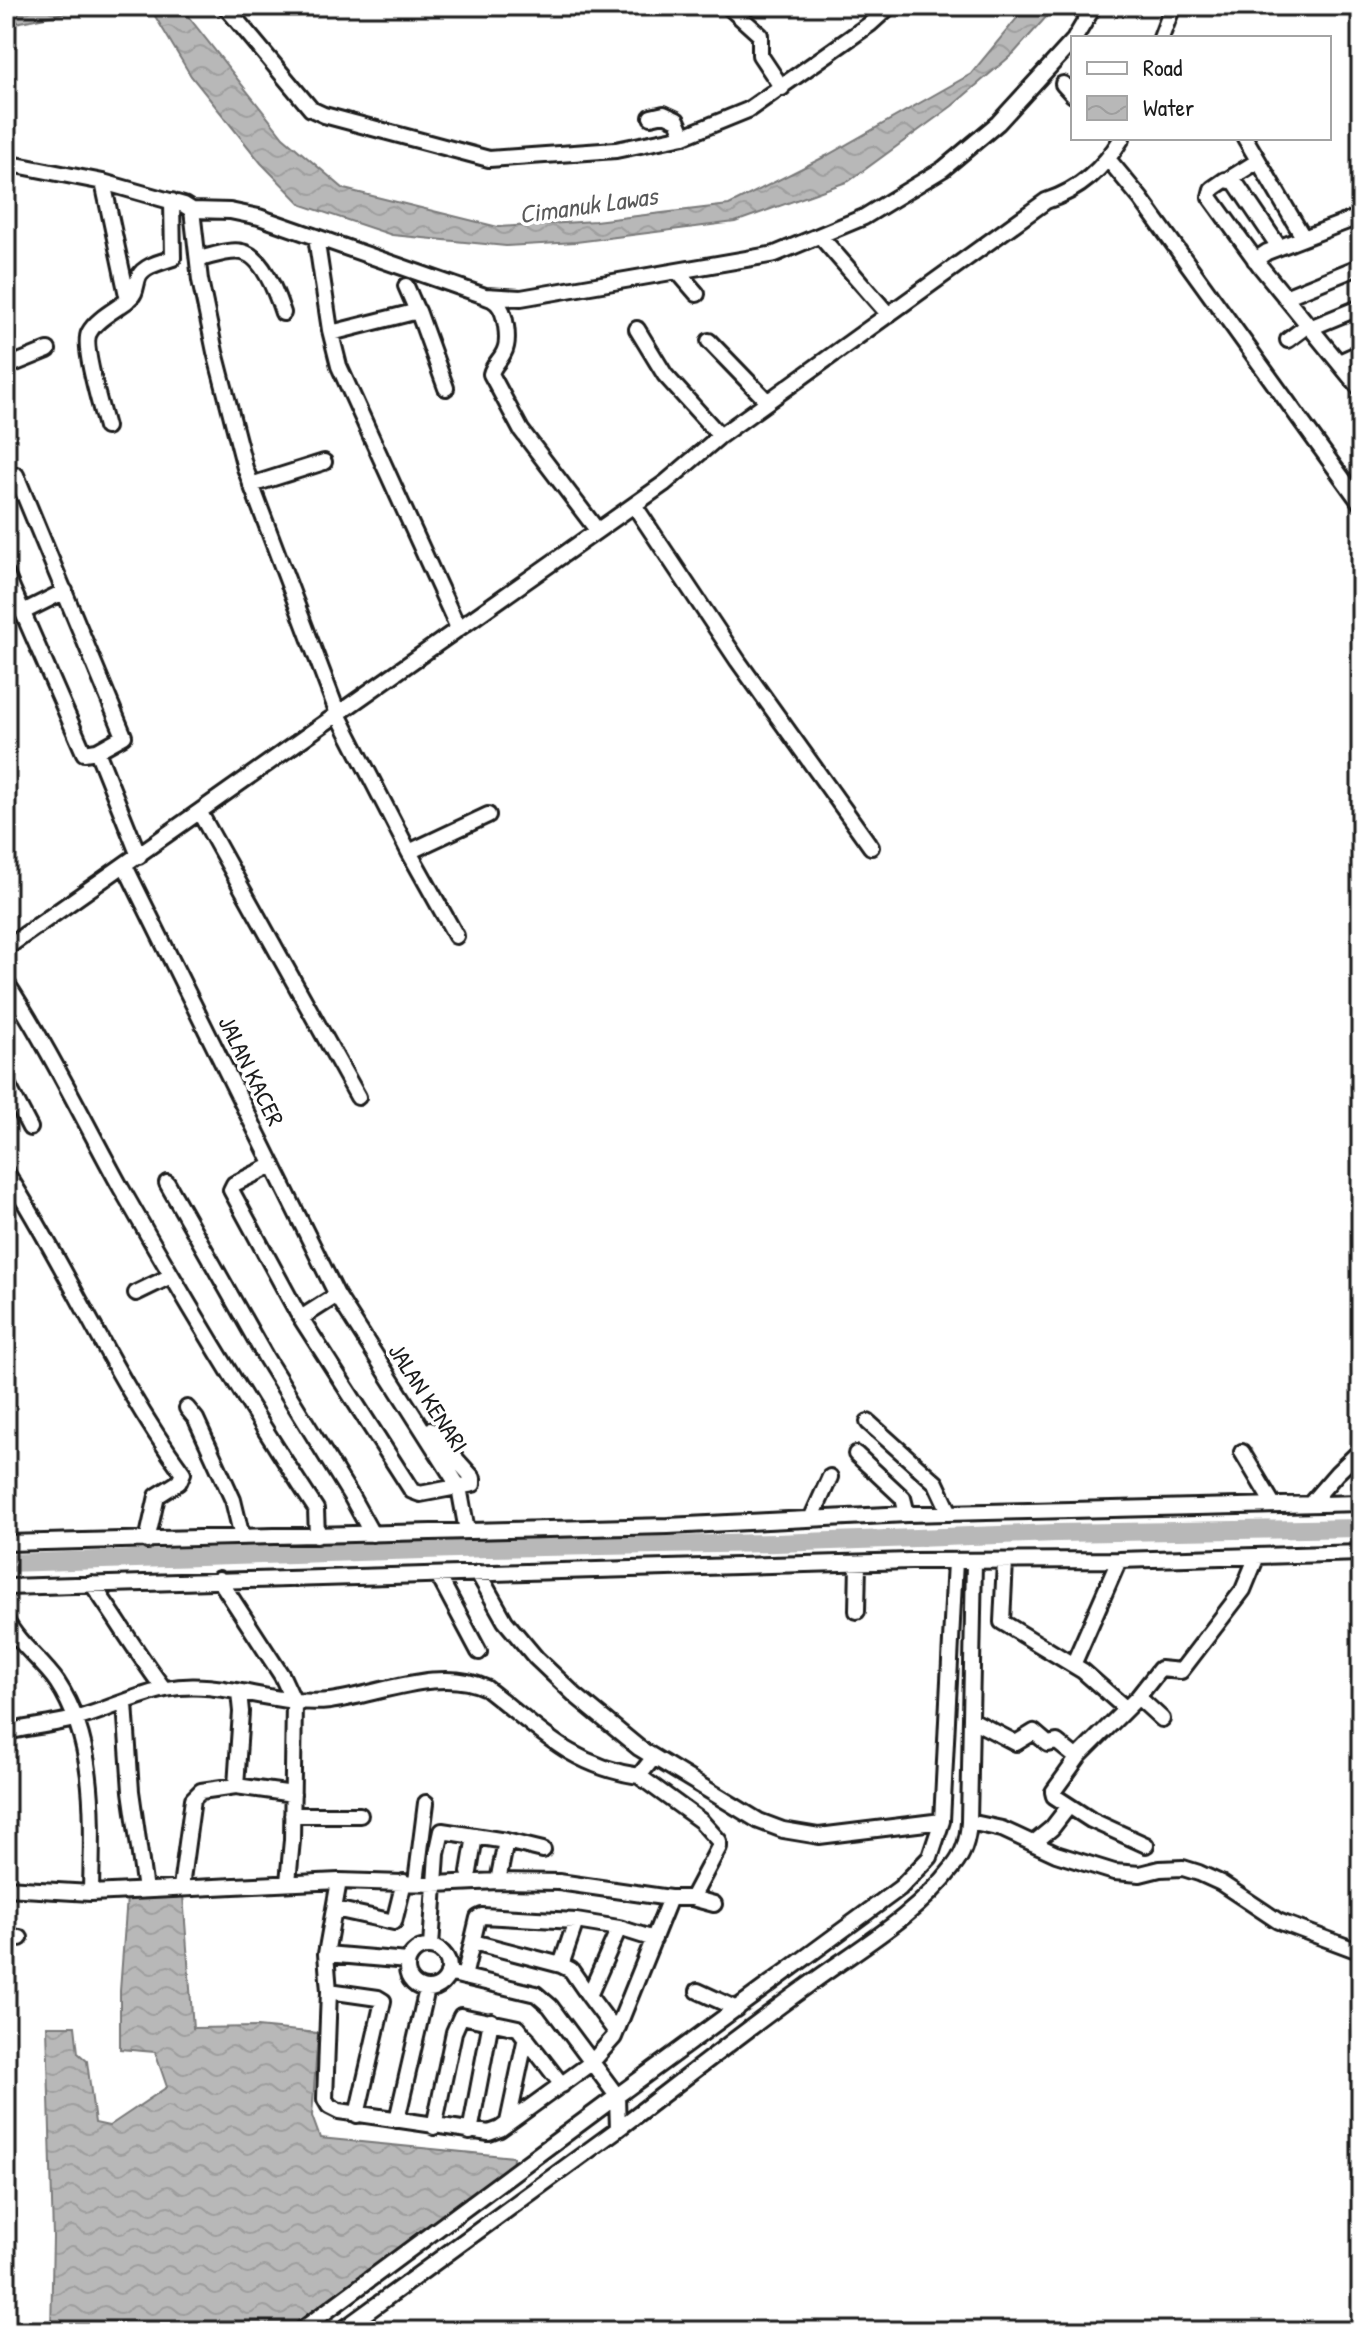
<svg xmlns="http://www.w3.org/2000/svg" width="1367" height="2337" font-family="'Patrick Hand',sans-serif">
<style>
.water{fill:url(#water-waves);stroke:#7a7a7a;stroke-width:2}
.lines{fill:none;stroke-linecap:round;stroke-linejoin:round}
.river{stroke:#b8b8b8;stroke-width:18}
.minor-casing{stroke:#1c1c1c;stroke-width:20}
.minor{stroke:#fff;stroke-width:14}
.labels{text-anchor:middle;stroke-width:7;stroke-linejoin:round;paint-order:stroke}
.street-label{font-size:24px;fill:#1c1c1c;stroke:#fff}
.water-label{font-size:26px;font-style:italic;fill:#5a5a5a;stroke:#fff}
</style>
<defs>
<pattern id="water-waves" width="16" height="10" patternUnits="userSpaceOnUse" patternTransform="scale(2)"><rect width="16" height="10" fill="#b8b8b8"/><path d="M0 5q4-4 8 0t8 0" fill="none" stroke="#9e9e9e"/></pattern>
</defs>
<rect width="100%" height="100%" fill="#fff"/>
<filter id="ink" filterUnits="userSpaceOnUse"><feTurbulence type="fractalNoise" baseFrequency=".0125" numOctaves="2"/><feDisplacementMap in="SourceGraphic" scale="16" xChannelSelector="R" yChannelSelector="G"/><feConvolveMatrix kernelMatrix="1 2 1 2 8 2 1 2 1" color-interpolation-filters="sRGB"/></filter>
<g filter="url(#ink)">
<path class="water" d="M6,6h93l-93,19z
M149,6h31l103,131 61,52 154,38 97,-6 134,-16 97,-49 145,-82 56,-68h29l-42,47 -62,53 -103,75 -114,41 -159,20 -70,4 -114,-11 -90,-30 -41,-42 -70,-87z
M183,1895l10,133 64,-1 61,6 -6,83 8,22 193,19 -1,15 -218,159h-243l2,-94 -6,-211h28l3,27 9,8 8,62 14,3 58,-39 -12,-35 -35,-3v-58l7,-94z"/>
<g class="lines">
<path class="river" d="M6,1563l482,-15 288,-5 280,-10 305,-5"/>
<defs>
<path id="minor" d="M225,6l86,103 13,6 165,44 127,-9 68,-14 64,-26 122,-86 20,-18
M728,6l32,29v20l22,33
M1075,38l19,-32
M1161,38l12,-32
M1063,84l10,11
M651,117l13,-3 13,6 7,16
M1245,138l58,99
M1108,159l33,40 220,305
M6,163l97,19 81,23 8,5 8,70 15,72 30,116 93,246 71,138 47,84
M1229,179l29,-18
M103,182l25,118c-11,9 -32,19 -39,33 -7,13 13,78 17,94
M192,210l38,1 29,6 226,79 36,2 254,-44 89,-37 79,-48 55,-46 75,-82
M820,236l68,78
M316,237l14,93 9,36 119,262
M1279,247l-44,-65 -10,-2 -13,9 -2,8 50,69 101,124
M198,259c12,-2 31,-10 44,-7 21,4 35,43 41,61
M1255,260l12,-8 94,-36
M678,272l19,22
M406,286l11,25
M486,297c4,1 8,3 11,6 9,9 13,38 7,49 -4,9 -11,13 -13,22l30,56 76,100
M1285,297l76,-31
M129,299c8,-6 6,-14 10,-23 6,-11 23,-14 34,-18l-1,-57
M1310,328l51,-21
M637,329l28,46 55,61
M331,333l87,-22 28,77
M1288,340l20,-15
M709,341l58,60
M1339,362l22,-10
M6,367l42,-17
M251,485l73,-23
M634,505l104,156 133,186
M6,574l78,179 13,-2 27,-15 -108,-261
M23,612l42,-21
M97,751l42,105
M200,813l158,284
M409,852l79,-37
M125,866l212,429 122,192 8,44
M6,948l659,-465 55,-47 326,-235c34,-11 57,-32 76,-63
M6,982c43,66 77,137 115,206 62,109 126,216 195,321l1,27
M6,1082l24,46
M273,1165l-39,19 -3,6 66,122 115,179 8,3 53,-10v-6l-43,-48
M6,1172c63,98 108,207 177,301l-4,9 -22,14 -10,45
M167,1183l99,175 85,138 21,38
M136,1293l35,-17
M301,1318l36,-23
M187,1408l9,11 37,81 9,37
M868,1422l68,61 14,30
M1242,1452l31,52
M856,1454l47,44 4,16
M1311,1503l26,-30 24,-23
M811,1519l19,-42
M6,1543l662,-17 239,-12 454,-11
M1005,1561l-3,61 81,49 42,37
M478,1573l27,48 31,37 40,38 63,52 120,73 24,9 36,6 123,-15
M438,1575l41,77
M219,1579l63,97 12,26 -2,138 -4,42
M92,1584c25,35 46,71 72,105
M6,1587l905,-26 208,-1 242,-7
M857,1611l1,-48
M6,1620c12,24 36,40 51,62 41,62 35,141 34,211
M1073,1665l46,-105
M239,1692l2,20 -5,74 57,8
M1138,1697l24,22
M125,1703l6,88 14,99
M972,1720l44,23 18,-11 14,12 9,-2 20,16
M6,1732c24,-5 49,-8 72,-14 30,-8 58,-23 88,-29 55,-11 108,18 164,12 47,-6 111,-35 156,-13 52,40 84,78 153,88l15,-19
M639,1776l62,45 18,20v6l-27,51h-22
M292,1815h68
M969,1822l33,7 54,25 58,18 26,2 20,-5 23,-1 16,5 22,10 57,38 83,31
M1035,1842l17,-14 17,-22
M1146,1845l-55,-25 -37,-24 -1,-4 26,-36 59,-59 22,-28 21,2 62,-81 14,-34
M469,1872l6,-36
M339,1881l96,3 -4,63
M498,1881l8,-40
M416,1882l10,-79
M181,1887l12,-88 8,-8 35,-5
M6,1888l85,5 248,-12 -13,73 82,7
M692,1898l22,6
M335,1909l59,13 10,-40
M576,1921l-15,44 10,5 18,26
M619,1928l35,11
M6,1937l14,1
M473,1942l88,23
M407 1968a21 21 0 1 1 42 0a21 21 0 1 1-42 0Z
M326,1954l3,37 -4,108 4,7 10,5 150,22 11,-4 91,-66 23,-26 56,-139 -111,-16 -61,-1 -63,3 2,-30 5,-23 64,10 37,9
M464,1977l14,-59 4,-2 94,5 43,7 -30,68 27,36
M329,1991l49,7 5,3 -26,114
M698,1991l39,18
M397,2120l30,-131
M508,2122l18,-85
M434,2127l20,-95 7,-16 57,12 44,57
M618,2129c63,-48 125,-97 189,-143 50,-37 108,-69 146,-119 11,-13 15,-28 16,-45l5,-261
M470,2132l21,-111
M300,2331l317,-235 -67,-90 -14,-12 -88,-21
M341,2331l277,-202 -1,-33 283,-208 30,-31 12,-36 13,-260"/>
</defs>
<use href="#minor" class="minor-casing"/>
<use href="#minor" class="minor"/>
</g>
</g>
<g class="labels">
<g class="street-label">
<text transform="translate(251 1071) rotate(64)" y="8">JALAN KACER</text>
<text transform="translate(428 1398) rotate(57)" y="8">JALAN KENARI</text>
</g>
<g class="water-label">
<text transform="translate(588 205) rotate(-8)" y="9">Cimanuk Lawas</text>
</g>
</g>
<rect width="1367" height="2337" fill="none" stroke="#fff" stroke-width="32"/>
<rect x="16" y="16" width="1335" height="2305" fill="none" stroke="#1c1c1c" stroke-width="3" filter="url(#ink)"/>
<rect x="1071" y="36" width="260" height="104" fill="#ffffff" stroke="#a4a4a4" stroke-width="2"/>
<rect x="1087" y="62" width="40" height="12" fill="#ffffff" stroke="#a4a4a4" stroke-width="2"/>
<text x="1143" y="76" font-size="24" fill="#1c1c1c">Road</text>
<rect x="1087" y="96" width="40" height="24" fill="url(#water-waves)" stroke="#a4a4a4" stroke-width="2"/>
<text x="1143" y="116" font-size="24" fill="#1c1c1c">Water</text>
</svg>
